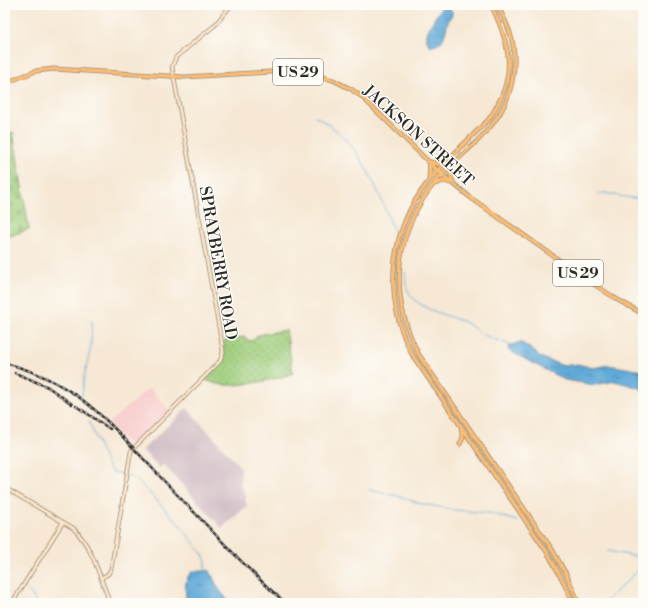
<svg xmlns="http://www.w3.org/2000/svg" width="648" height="608" font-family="'Libre Bodoni',serif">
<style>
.built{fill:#f7d0cf}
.industrial{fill:#d2bec5}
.grass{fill:url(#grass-dots);stroke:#657c53}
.cemetery{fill:url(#cemetery-stones);stroke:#657c53}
.water{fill:url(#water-ripples);stroke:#466a82}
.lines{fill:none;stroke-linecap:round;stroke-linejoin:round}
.stream{stroke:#61aad8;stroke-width:1}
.secondary-casing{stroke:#908a80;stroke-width:4.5}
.primary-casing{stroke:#908a80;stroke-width:5}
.secondary{stroke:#fee4c5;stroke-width:3}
.primary{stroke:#fdbc6f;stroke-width:3.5}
.rail-casing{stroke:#2b2b2b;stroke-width:2.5}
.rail{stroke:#fdfcf7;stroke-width:1;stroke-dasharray:3;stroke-linecap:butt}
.labels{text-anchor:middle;stroke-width:3;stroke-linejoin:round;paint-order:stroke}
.shield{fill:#fdfcf7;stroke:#6a6a68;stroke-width:1}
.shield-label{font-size:15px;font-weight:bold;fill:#2b2b2b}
.street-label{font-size:16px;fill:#2b2b2b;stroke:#fdfcf7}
</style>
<defs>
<pattern id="grass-dots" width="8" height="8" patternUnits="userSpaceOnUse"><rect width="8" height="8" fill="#9fcd7b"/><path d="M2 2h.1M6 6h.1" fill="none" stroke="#89b06a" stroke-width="1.8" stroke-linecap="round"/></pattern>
<pattern id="cemetery-stones" width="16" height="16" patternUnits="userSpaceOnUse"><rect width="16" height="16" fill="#9fcd7b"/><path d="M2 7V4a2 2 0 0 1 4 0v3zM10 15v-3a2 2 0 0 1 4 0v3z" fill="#89b06a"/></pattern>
<pattern id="water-ripples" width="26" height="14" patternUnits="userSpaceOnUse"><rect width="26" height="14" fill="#61aad8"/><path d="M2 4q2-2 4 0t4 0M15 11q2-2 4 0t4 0" fill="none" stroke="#508baf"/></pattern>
</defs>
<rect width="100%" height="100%" fill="#fdfcf7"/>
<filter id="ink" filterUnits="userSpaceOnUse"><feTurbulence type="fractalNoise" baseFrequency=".025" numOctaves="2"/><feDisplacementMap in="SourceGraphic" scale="8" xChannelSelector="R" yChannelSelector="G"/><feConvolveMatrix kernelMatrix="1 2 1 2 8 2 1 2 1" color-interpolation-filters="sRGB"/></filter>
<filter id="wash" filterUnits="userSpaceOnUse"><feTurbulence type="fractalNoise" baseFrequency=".012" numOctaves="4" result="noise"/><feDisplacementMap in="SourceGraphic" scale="16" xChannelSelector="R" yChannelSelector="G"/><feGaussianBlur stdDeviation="0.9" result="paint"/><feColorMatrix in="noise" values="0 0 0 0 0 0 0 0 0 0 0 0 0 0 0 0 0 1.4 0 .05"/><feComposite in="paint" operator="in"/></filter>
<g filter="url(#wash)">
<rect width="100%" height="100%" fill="#f6e8d4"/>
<path class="built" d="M149,388l22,24 -38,36 -25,-24z"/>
<path class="industrial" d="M187,408l54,60v18l6,11 -2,2 2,7 -25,22 -58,-63 -5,3 -17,-18z"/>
<path class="grass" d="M286,330l7,43c-15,7 -59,15 -76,11 -4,-1 -8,-3 -12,-4l20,-23 -2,-15 3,-2 18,-3 6,4 4,-1 4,-5z"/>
<path class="cemetery" d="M13,132l16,97 -24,9v-103z"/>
<path class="water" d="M443,5h3l6,6v4c-9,10 -3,30 -21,31 -13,-10 7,-30 12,-41z
M517,343h5l13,9 5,5 18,7 6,2 14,-2 15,4 15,-3 35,6v18l-28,-8 -20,4 -30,-5 -57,-30 1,-4z
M208,570l2,1 8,17 12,15h-42c-4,-7 -4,-26 4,-31 5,-3 10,1 16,-2z"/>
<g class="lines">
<path class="stream" d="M450,8l3,-3
M315,116c46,24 61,71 79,115
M597,194l8,-1 19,4 19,2
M405,272c1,4 0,9 1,13 6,24 39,29 58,37 7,3 12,9 18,12 10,5 20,8 30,11
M82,396l2,-18 7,-32 1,-26
M89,422l19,45 5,5 11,2
M128,475l9,5 42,44 25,32 2,6 -2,10
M369,490l33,7 16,6 37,7 35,3 27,8
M608,551l35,7
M29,591l4,5 3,7
M604,603l39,-37"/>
</g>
</g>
<g filter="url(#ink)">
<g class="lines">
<defs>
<path id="secondary" d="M5,488l68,40c20,19 27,50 37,75
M101,578l7,-4 3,-5 20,-118 89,-90 3,-9 -2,-13 -49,-272 4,-10 39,-32 16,-20
M12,603l51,-81"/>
<path id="primary" d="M491,5c21,42 26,73 -2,114 -20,21 -43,40 -61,63 -40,50 -45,118 -15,174l136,199 13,24 11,24
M497,5c5,9 10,18 13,28 9,29 3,64 -16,89 -16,22 -40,38 -57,58 -44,52 -49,116 -18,175l134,196 13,23 13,29
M5,83l31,-12 18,-2 130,8 104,-6 28,4 17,5 18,9 11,8 77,75 32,26 115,81 32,21 25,14
M451,167l-1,6 3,9
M429,179l1,-17 8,2 7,-2
M435,184l9,-3 6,2
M460,444l3,-6 -2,-9"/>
</defs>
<use href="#secondary" class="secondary-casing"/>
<use href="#primary" class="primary-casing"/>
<use href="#secondary" class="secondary"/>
<use href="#primary" class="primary"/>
<defs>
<path id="rail" d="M5,363c71,19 100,55 148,106 20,22 41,43 61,64 23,24 46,49 72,70
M15,373l33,14 24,17
M76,406l34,23"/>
</defs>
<use href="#rail" class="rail-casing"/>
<use href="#rail" class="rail"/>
</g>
</g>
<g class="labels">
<g class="shield">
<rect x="273" y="59" width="50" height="26" rx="3"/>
<rect x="553" y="260" width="50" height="26" rx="3"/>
</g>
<g class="shield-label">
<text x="298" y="77">US 29</text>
<text x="578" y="278">US 29</text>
</g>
<g class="street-label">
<text transform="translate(419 135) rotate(42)" y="6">JACKSON STREET</text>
<text transform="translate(219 263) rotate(80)" y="6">SPRAYBERRY ROAD</text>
</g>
</g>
<rect width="648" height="608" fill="none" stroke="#fdfcf7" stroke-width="20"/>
</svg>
